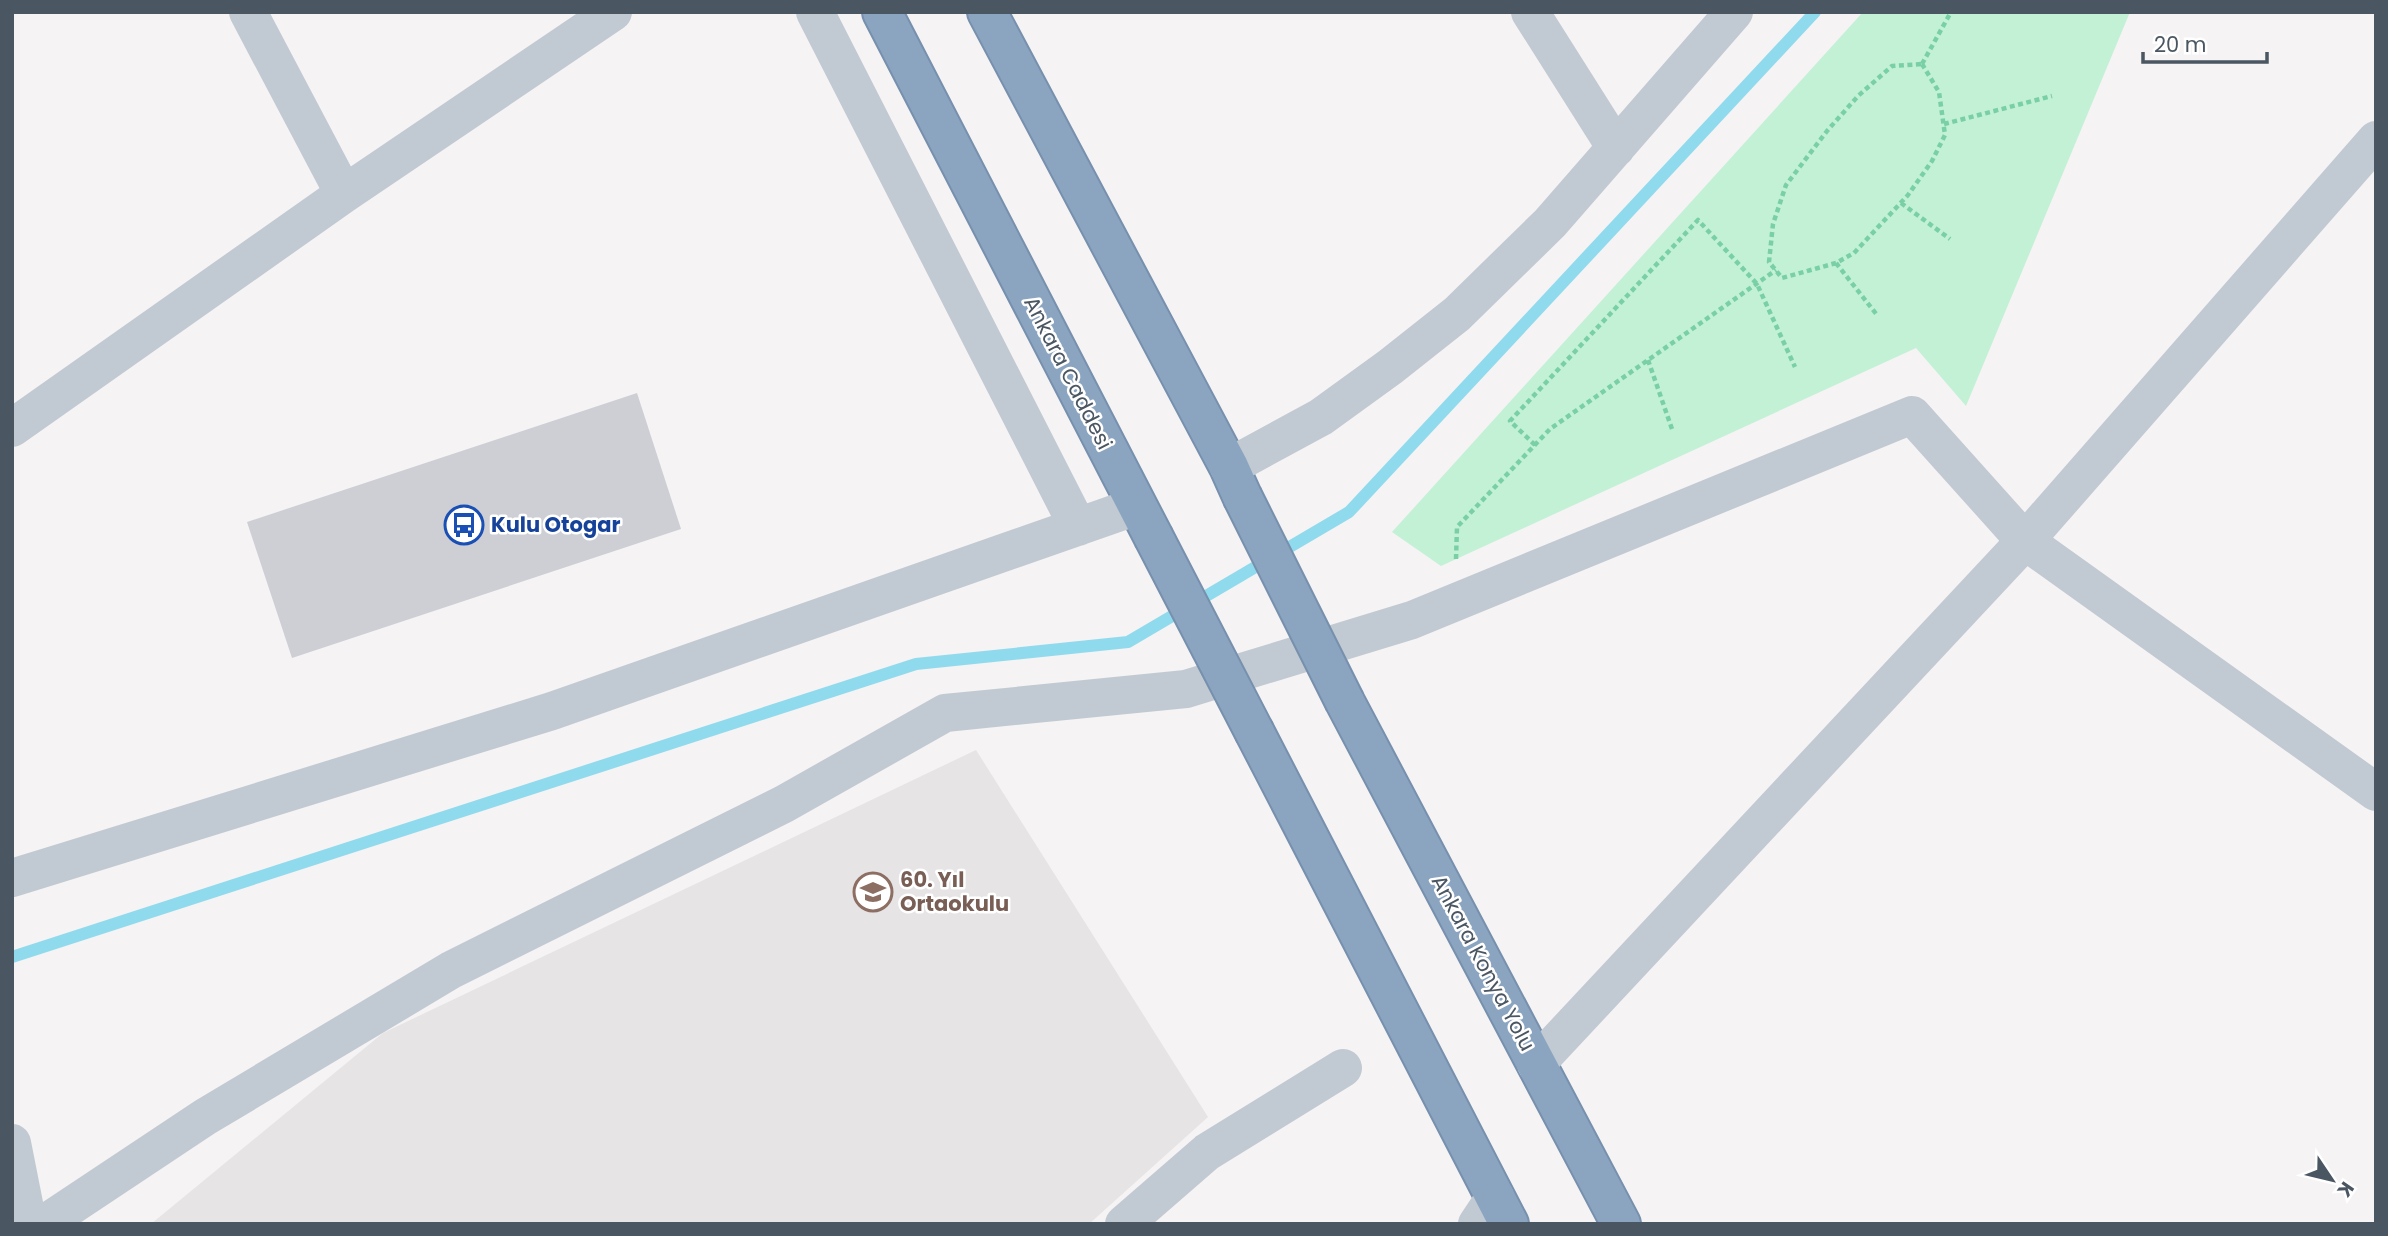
<svg xmlns="http://www.w3.org/2000/svg" width="2388" height="1236" font-family="Poppins,sans-serif">
<style>
.education{fill:#e6e4e5}
.green{fill:#c3f1d5}
.lines{fill:none;stroke-linecap:round;stroke-linejoin:round}
.stream{stroke:#90daee;stroke-width:12}
.building{fill:#cdcfd5}
.highway-casing{stroke:#7690ad;stroke-width:42}
.path{stroke:#7ad0a6;stroke-width:4.5;stroke-dasharray:5 3.5;stroke-linecap:butt}
.street{stroke:#c1cad2;stroke-width:38}
.highway{stroke:#8ba5c1;stroke-width:38}
.highway-bridge-casing{stroke:#7690ad;stroke-width:42;stroke-linecap:butt}
.highway-bridge{stroke:#8ba5c1;stroke-width:38}
.labels{text-anchor:middle;stroke-width:5;stroke-linejoin:round;paint-order:stroke}
.street-label{font-size:21px;fill:#4a5661;stroke:#fff}
.transit-label{font-size:21px;font-weight:bold;fill:#164399;stroke:#fff;text-anchor:start}
.education-label{font-size:21px;font-weight:bold;fill:#785e54;stroke:#fff;text-anchor:start}
</style>
<rect width="100%" height="100%" fill="#f5f3f3"/>
<path class="education" d="M976,750l232,367 -119,107h-938l232,-191z"/>
<path class="green" d="M1863,12h267l-164,394 -50,-58 -475,218 -49,-34z"/>
<g class="lines">
<path class="stream" d="M12,957l904,-293 212,-22 221,-130 466,-500"/>
</g>
<path class="building" d="M637,393l44,136 -389,129 -45,-136z"/>
<g class="lines">
<defs>
<path id="highway" d="M882,12l271,524
M987,12l242,455 13,29
M1345,702l276,522
M1255,733l254,491"/>
</defs>
<use href="#highway" class="highway-casing"/>
<path class="path" d="M1922,64l17,28 6,43 -13,26 -24,34 -54,58 -18,10 -54,15 -13,-16 4,-38 13,-39 41,-54 31,-35 34,-30z
M1922,64l29,-52
M1944,124l108,-28
M1901,203l49,36
M1836,263l41,52
M1648,360l24,69
M1535,445l-25,-24 188,-201 59,64 38,83
M1456,559l1,-32 93,-98 226,-159"/>
<path class="street" d="M248,12l96,182
M815,12l263,515
M1530,12l86,136
M12,428l332,-234 269,-182
M1229,467l92,-50 69,-50 67,-53 93,-91 184,-211
M12,878l540,-167 585,-205
M1536,1064l489,-523 351,-401
M12,1143l16,81
M44,1224l161,-107 246,-147 333,-166 161,-91 241,-24 226,-69 500,-205 113,126 351,251
M1124,1224l83,-72 136,-84
M1477,1224l18,-27"/>
<use href="#highway" class="highway"/>
<defs>
<path id="highway-bridge" d="M1242,496l103,206
M1153,536l102,197"/>
</defs>
<use href="#highway-bridge" class="highway-bridge-casing"/>
<use href="#highway-bridge" class="highway-bridge"/>
</g>
<defs>
<symbol id="bus-ring" viewBox="-11 -11 22 22"><circle r="9.5" fill="#fff" stroke="#1a4fb4" stroke-width="1.5"/><path d="M-5-6H5V4H4V6H2V4H-2V6H-4V4H-5ZM-3.5-4V0h7V-4ZM-3.5 1.2v1.5H-2V1.2ZM2 1.2v1.5H3.5V1.2Z" fill="#1a4fb4"/></symbol>
<symbol id="school-ring" viewBox="-11 -11 22 22"><circle r="9.5" fill="#fff" stroke="#8d6e63" stroke-width="1.5"/><path d="M0-5L7-2L0 1L-7-2ZM-4 1L0 2.5L4 1V4Q0 6-4 4Z" fill="#8d6e63"/></symbol>
</defs>
<g fill-rule="evenodd">
<use href="#bus-ring" x="442" y="503" width="44" height="44"/>
<use href="#school-ring" x="851" y="870" width="44" height="44"/>
</g>
<g class="labels">
<g class="street-label">
<text transform="translate(1068 373) rotate(63)" y="7">Ankara Caddesi</text>
<text transform="translate(1483 963) rotate(62)" y="7">Ankara Konya Yolu</text>
</g>
<g class="transit-label">
<text x="491" y="532">Kulu Otogar</text>
</g>
<g class="education-label">
<text x="900" y="887">60. Yıl<tspan x="900" dy="24">Ortaokulu</tspan></text>
</g>
</g>
<rect width="2388" height="1236" fill="none" stroke="#4a5661" stroke-width="28"/>
<g transform="translate(2332 1180) rotate(125)" stroke="#ffffff" stroke-width="5" paint-order="stroke">
<path d="M0-5L12 26L0 18L-12 26Z" fill="#4a5661"/>
<text y="-10" font-size="19" font-weight="bold" text-anchor="middle" fill="#4a5661">K</text>
</g>
<path d="M2143 52v10h124v-10" fill="none" stroke="#4a5661" stroke-width="3.5"/>
<text x="2154" y="52" font-size="21" fill="#4a5661" stroke="#ffffff" stroke-width="5" paint-order="stroke">20 m</text>
</svg>
